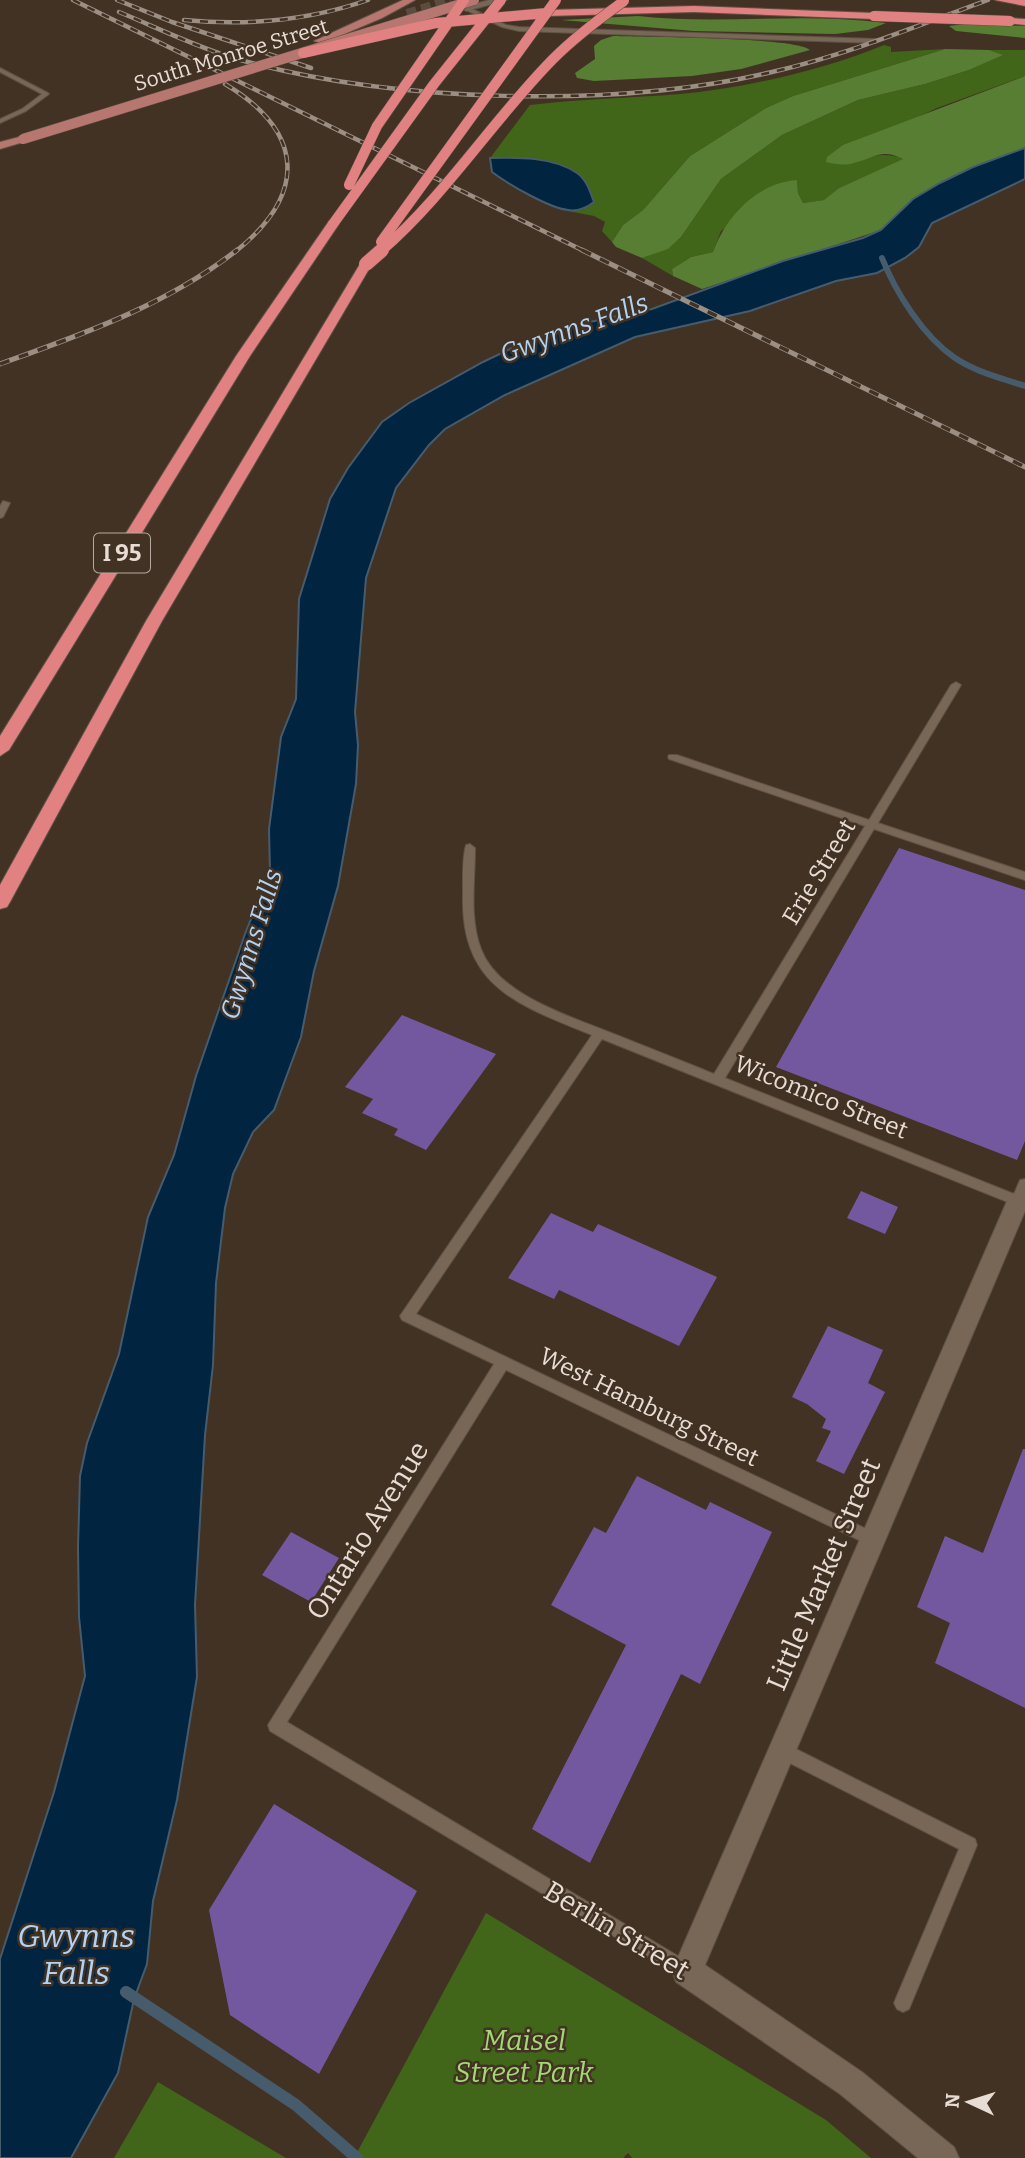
<svg xmlns="http://www.w3.org/2000/svg" width="1025" height="2158" font-family="Bitter,serif">
<style>
.green{fill:#416519}
.forest{fill:#577e33}
.water{fill:#012441;stroke:#465c6d;stroke-width:2}
.lines{fill:none;stroke-linecap:round;stroke-linejoin:round}
.stream-far1{stroke:#465c6d;stroke-width:6}
.stream{stroke:#465c6d;stroke-width:12}
.building{fill:#74589f}
.primary-tunnel{stroke:#5b4c3f;stroke-width:10;stroke-dasharray:10 5;stroke-linecap:butt}
.lane-casing{stroke:#5e5144;stroke-width:2}
.street-casing{stroke:#5e5144;stroke-width:2}
.primary-casing{stroke:#5e5144;stroke-width:2}
.highway-casing{stroke:#5e5144;stroke-width:2}
.lane{fill:#786657;fill-rule:evenodd}
.street{fill:#786657;fill-rule:evenodd}
.primary{fill:#b77670;fill-rule:evenodd}
.highway{fill:#e18181;fill-rule:evenodd}
.rail-far1-casing{stroke:#9b8e83;stroke-width:4.5}
.rail-casing{stroke:#9b8e83;stroke-width:5}
.rail-far1{stroke:#423224;stroke-width:2.5;stroke-dasharray:8;stroke-linecap:butt}
.rail{stroke:#423224;stroke-width:3.5;stroke-dasharray:10;stroke-linecap:butt}
.primary-bridge-casing{stroke:#5e5144;stroke-width:11;stroke-linecap:butt}
.highway-bridge-far1-casing{stroke:#5e5144;stroke-width:11;stroke-linecap:butt}
.highway-bridge-casing{stroke:#5e5144;stroke-width:15;stroke-linecap:butt}
.primary-bridge{stroke:#b77670;stroke-width:10}
.highway-bridge-far1{stroke:#e18181;stroke-width:10}
.highway-bridge{stroke:#e18181;stroke-width:14}
.labels{text-anchor:middle;stroke-width:5;stroke-linejoin:round;paint-order:stroke}
.far-street-label{font-size:21px;fill:#e8ddd5;stroke:#423224}
.shield{fill:#423224;stroke:#b6aaa0;stroke-width:2}
.shield-label{font-size:23px;font-weight:bold;fill:#e8ddd5}
.street-label{font-size:24px;fill:#e8ddd5;stroke:#423224}
.water-label{font-size:26px;font-style:italic;fill:#b2d3f3;stroke:#423224}
.near-street-label{font-size:28px;fill:#e8ddd5;stroke:#423224}
.near-park-label{font-size:28px;font-style:italic;fill:#a3d874;stroke:#423224}
.near-water-label{font-size:32px;font-style:italic;fill:#b2d3f3;stroke:#423224}
</style>
<rect width="100%" height="100%" fill="#423224"/>
<path class="green" d="M884,45l7,2v5l54,-3 -152,47 -27,12 -76,48 -47,54 -20,15 -11,17 -10,-11 3,-9 -11,-6 -26,-5 16,-2 -6,-35c-29,-14 -56,-16 -88,-16l40,-53c50,-6 100,-7 150,-11 62,-5 147,-25 204,-49z
M989,50h36v26l-88,32 -111,53c31,9 45,-15 78,-2l-65,29 -14,12 -22,3 -5,-10 -1,-13 -76,51 -8,21 -22,5 -19,12 1,7 -31,-18 26,-10 13,-11 40,-58 61,-44 76,-35 67,-16 44,-14 33,-15z
M486,1913l340,207 45,38h-239l-4,-5 -5,5h-269z
M158,2082l128,76h-172z"/>
<path class="forest" d="M638,16c83,9 165,-4 248,7l-18,7 -33,4 -141,-3 -133,-11z
M965,24l60,2v12l-69,-7 -7,-5z
M613,36c31,1 182,1 197,14l-69,19 -49,7 -98,5 -17,-3 -2,-5 20,-14 -1,-13 7,-6z
M945,49l44,1 14,5 -34,15 -44,14 -67,16 -76,35 -61,44 -40,58 -13,12 -26,9 -26,-11 -4,-5 11,-17 20,-15 47,-54 76,-48 27,-12z
M1025,76v72l-52,19 -60,32 -32,31 -179,59 -29,-13 -1,-7 19,-12 22,-5c13,-36 44,-69 84,-72l1,13 5,10 21,-3 15,-12 64,-29c-23,-11 -28,-1 -49,4 -9,3 -19,1 -28,-1l1,-5 16,-12z"/>
<path class="water" d="M1025,148v31l-93,44 -13,24 -14,11 -28,15 -41,8 -86,30 -115,26 -130,58 -60,34 -16,16 -33,43 -30,90 -11,134 3,33 -2,39 -18,102 -24,85 -13,66 -27,73 -21,22 -20,42 -8,34 -9,75 -3,82 -8,70 -10,170 2,72 -20,123 -24,101 -6,63 -13,35 -16,74 -47,85h-71v-199l54,-167 31,-116 -6,-59 -1,-70 2,-71 7,-33 32,-89 29,-137 26,-62 22,-79 49,-142 25,-62 -1,-43 12,-92 15,-38 3,-100 31,-100 18,-31 34,-46 27,-19 74,-41 48,-23 54,-16 67,-14 131,-48 80,-23 18,-8 32,-31 27,-16 33,-16z
M490,158c27,-1 64,-1 87,15 10,7 13,19 17,29 -8,6 -16,10 -26,8 -19,-2 -60,-26 -76,-38z"/>
<g class="lines">
<path class="stream-far1" d="M882,258c14,35 41,78 73,100 21,14 46,20 70,28"/>
<path class="stream" d="M126,1992l170,113 61,53"/>
</g>
<path class="building" d="M899,848l126,42v251l-8,19 -241,-93z
M402,1015l94,39 -70,96 -32,-15 4,-6 -36,-16 11,-14 -28,-12z
M861,1191l37,16 -13,27 -38,-16z
M551,1213l42,19 5,-8 119,53 -38,69 -120,-56 -5,9 -46,-21z
M828,1326l55,24 -15,33 17,9 -41,82 -28,-13 15,-30 -9,-3 4,-9 -19,-15 -15,-7z
M1023,1449h2v259l-90,-45 15,-40 -33,-16 28,-71 38,17z
M637,1476l69,34 4,-8 62,30 -72,152 -19,-10 -91,189 -58,-34 94,-184 -75,-40 43,-78 12,6z
M291,1532l48,26 -28,44 -49,-27z
M274,1804l143,87 -98,183 -89,-59 -21,-105z"/>
<g class="lines">
<path class="primary-tunnel" d="M407,14l44,-14"/>
<defs>
<path id="lane" d="M464,7h4l38,18 13,2 357,12 3,2 -3,2 -357,-12 -17,-4 -38,-18z
M0,68l48,25 1,1 -23,17 -26,12v-4l22,-10 20,-15 -42,-22z
M3,501l7,2 -7,14 -3,1v-12z
M956,682l5,3 -83,138 147,49v8l-151,-51 -149,249 289,116 6,-14 5,-1v30l-423,-170 -186,275 461,220 3,5 -3,5 -5,2 -5,-2 -361,-174 -219,352 406,243 3,6 -3,6 -6,3 -417,-249 -2,-6 226,-361 -92,-44 -2,-4 192,-281c-74,-30 -132,-48 -129,-141 0,-15 -1,-35 3,-49l4,-1 5,4c0,34 -6,69 6,101 18,48 95,69 138,87 32,13 64,25 95,38l151,-248 -196,-67 -1,-2 1,-2h8l192,65 82,-135z
M782,1742l193,97 2,6 -68,164 -6,3 -6,-3 -3,-6 65,-154 -183,-93 -2,-6 2,-6z"/>
<path id="street" d="M489,0h18l-41,11 -5,-3z
M1018,1192l7,2v17l-320,754 157,107 92,75 5,11h-41l-78,-64 -164,-112 -4,-11 335,-770 3,-6z"/>
<path id="primary" d="M403,0h12l-33,18 -59,25 -9,-2z
M23,136l6,3 -2,2 -27,8v-7z"/>
<path id="highway" d="M995,0h30v6z
M694,6l180,7 5,3 -5,3 -180,-7 -147,4 -5,-3 5,-3z
M1010,18l15,1v6l-18,-2 -2,-2z
M333,220l6,4 -89,132 -241,394 -9,6v-20l236,-380 93,-135z
M366,260l6,4 -210,357 -152,281 -3,5 -7,2v-24l146,-264 214,-357z"/>
</defs>
<use href="#lane" class="lane-casing"/>
<use href="#street" class="street-casing"/>
<use href="#primary" class="primary-casing"/>
<use href="#highway" class="highway-casing"/>
<use href="#lane" class="lane"/>
<use href="#street" class="street"/>
<use href="#primary" class="primary"/>
<use href="#highway" class="highway"/>
<defs>
<path id="rail-far1" d="M73,0l513,252
M117,0l55,22 139,46
M119,12c39,16 77,35 118,47 155,44 379,50 535,13 74,-17 145,-46 216,-72
M184,20c63,6 124,1 184,-20
M225,84c80,48 83,110 10,168"/>
<path id="rail" d="M582,250l443,217
M0,364c83,-30 167,-59 237,-114"/>
</defs>
<use href="#rail-far1" class="rail-far1-casing"/>
<use href="#rail" class="rail-casing"/>
<use href="#rail-far1" class="rail-far1"/>
<use href="#rail" class="rail"/>
<defs>
<path id="primary-bridge" d="M23,139l451,-139"/>
<path id="highway-bridge-far1" d="M874,16l136,5
M303,53l133,-30 111,-10
M349,185l28,-59 87,-126
M333,224l101,-140 67,-84
M381,242l175,-242
M380,252c66,-57 112,-131 173,-193 22,-22 46,-40 71,-58"/>
<path id="highway-bridge" d="M366,264l16,-14"/>
</defs>
<use href="#primary-bridge" class="primary-bridge-casing"/>
<use href="#highway-bridge-far1" class="highway-bridge-far1-casing"/>
<use href="#highway-bridge" class="highway-bridge-casing"/>
<use href="#primary-bridge" class="primary-bridge"/>
<use href="#highway-bridge-far1" class="highway-bridge-far1"/>
<use href="#highway-bridge" class="highway-bridge"/>
</g>
<g class="labels">
<g class="far-street-label">
<text transform="translate(231 55) rotate(-17)" y="7">South Monroe Street</text>
</g>
<rect class="shield" x="94" y="533.5" width="56" height="39" rx="5"/>
<g class="shield-label">
<text x="122" y="561">I 95</text>
</g>
<g class="street-label">
<text transform="translate(819 872) rotate(-59)" y="8">Erie Street</text>
<text transform="translate(821 1097) rotate(22)" y="8">Wicomico Street</text>
<text transform="translate(649 1407) rotate(26)" y="8">West Hamburg Street</text>
</g>
<g class="water-label">
<text transform="translate(574 328) rotate(-20)" y="9">Gwynns Falls</text>
<text transform="translate(251 944) rotate(-73)" y="9">Gwynns Falls</text>
</g>
<g class="near-street-label">
<text transform="translate(367 1530) rotate(-58)" y="10">Ontario Avenue</text>
<text transform="translate(823 1574) rotate(-67)" y="10">Little Market Street</text>
<text transform="translate(617 1930) rotate(31)" y="10">Berlin Street</text>
</g>
<g class="near-park-label">
<text x="524" y="2050">Maisel<tspan x="524" dy="32">Street Park</tspan></text>
</g>
<g class="near-water-label">
<text x="76" y="1947">Gwynns<tspan x="76" dy="37">Falls</tspan></text>
</g>
</g>
<g transform="translate(969 2102) rotate(274)" stroke="#423224" stroke-width="5" paint-order="stroke">
<path d="M0-5L12 26L0 18L-12 26Z" fill="#e8ddd5"/>
<text y="-10" font-size="19" font-weight="bold" text-anchor="middle" fill="#e8ddd5">N</text>
</g>
</svg>
